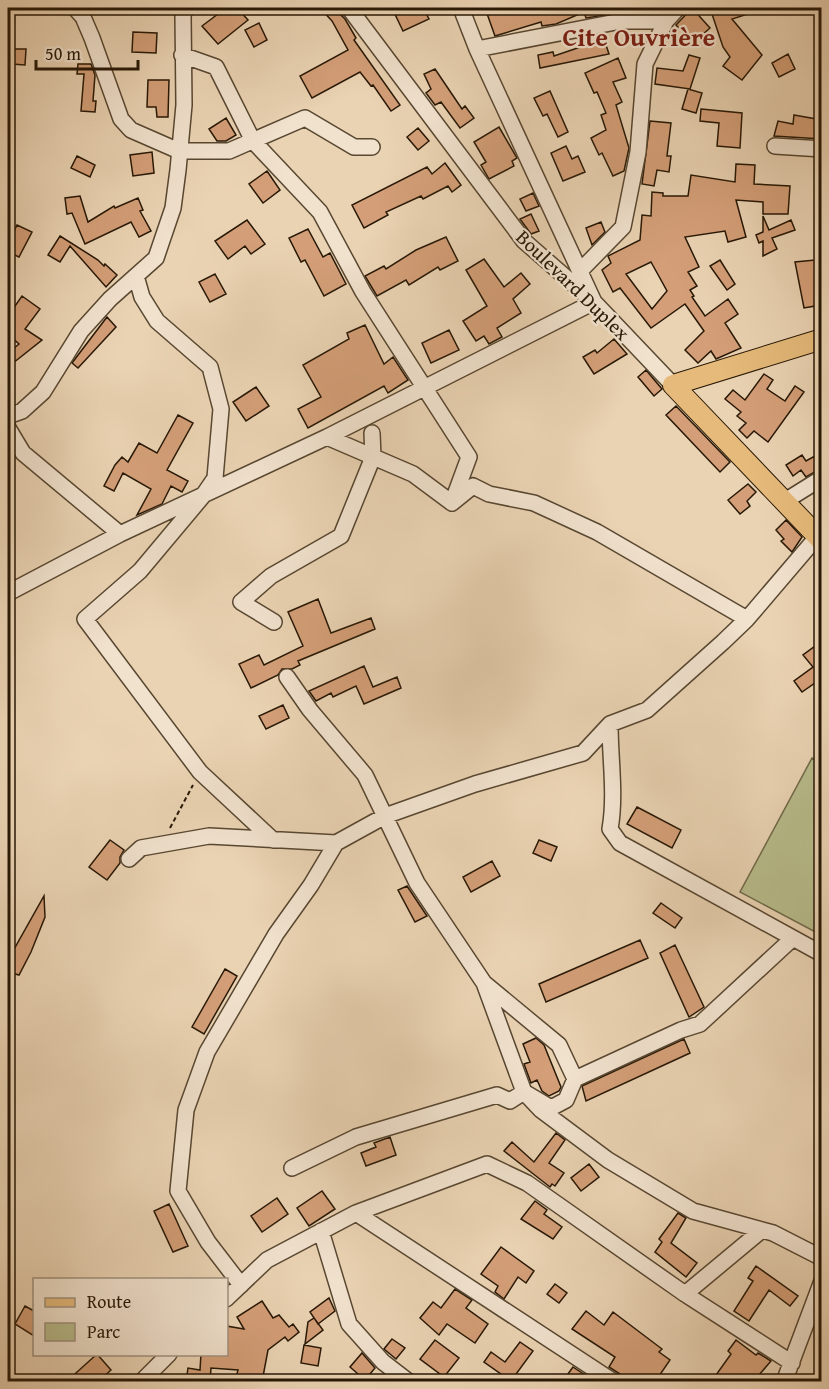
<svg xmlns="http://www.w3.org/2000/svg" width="829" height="1389" font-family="'Gentium Book Plus',serif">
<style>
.green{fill:#b8bc8c;stroke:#706a49;stroke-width:1.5}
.building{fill:#d49f78;stroke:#271806;stroke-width:1.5;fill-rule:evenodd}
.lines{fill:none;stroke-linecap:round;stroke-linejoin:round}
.minor-casing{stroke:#584731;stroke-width:18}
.major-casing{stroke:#271806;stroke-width:22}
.path{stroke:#271806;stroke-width:2;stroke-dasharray:4.5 3;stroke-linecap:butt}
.minor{stroke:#f1e2ce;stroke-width:15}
.major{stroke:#e5ba7a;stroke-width:20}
.labels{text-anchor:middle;stroke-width:4.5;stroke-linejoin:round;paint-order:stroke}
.street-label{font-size:20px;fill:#271806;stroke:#f1e2ce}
.district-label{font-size:26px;font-weight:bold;fill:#7a1f14;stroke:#f1e2ce}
</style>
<rect width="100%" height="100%" fill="#ead3b3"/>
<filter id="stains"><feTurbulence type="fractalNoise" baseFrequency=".00333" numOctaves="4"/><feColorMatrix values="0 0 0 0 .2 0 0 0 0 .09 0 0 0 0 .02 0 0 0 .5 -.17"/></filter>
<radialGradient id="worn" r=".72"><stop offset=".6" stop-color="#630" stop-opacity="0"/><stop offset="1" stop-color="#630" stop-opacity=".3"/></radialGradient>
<path class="green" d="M812,758l9,4v173l-81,-43z"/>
<path class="building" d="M226,8h11l11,12 -30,24 -16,-18z
M320,8h14l11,11 11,19 -2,2 46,65 -9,6 -18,-26 -2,1 -11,-14 -48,26 -12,-22 48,-26 -16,-29z
M392,8h31l6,11 -26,12z
M485,8h153l1,2 -53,8 -2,-6 -28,12 -14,2 -1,-4 -46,14z
M692,8l18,20 -17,15 -17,-18z
M710,8h49l1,2 -28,9 30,36 -20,25 -19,-14 7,-9 -7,-10z
M259,23l8,17 -13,7 -9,-17z
M133,32l24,1 -1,20 -24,-1z
M604,39l5,15 -69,14 -2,-13 15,-3 1,4z
M12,49h14l-1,16 -13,-1z
M788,54l7,15 -16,8 -7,-14z
M689,55l11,3 -10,31 -35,-5 2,-16 26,3z
M618,58l8,20 -13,4 9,20 -6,3 13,43 -5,23 -11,5 -11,-23 -3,2 -8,-17 15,-8 -5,-15 5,-2 -9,-21 -3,1 -9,-20z
M78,64h13l4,11 -2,26h3l-1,11 -14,-1 3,-37h-7z
M435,69l27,40 3,-3 9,12 -14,10 -19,-26 -6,3 -9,-12 5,-4 -7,-15z
M148,80h21l-1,37h-11l-1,-10h-9z
M688,89l14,4 -6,20 -14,-4z
M550,91l18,41 -10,5 -11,-23 -4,2 -9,-18z
M701,109l41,4 -2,35 -23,-2 2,-23 -19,-2z
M794,115l28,5v19l-48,-3 4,-15 15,3z
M226,118l10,17 -10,6h-9l-8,-12z
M650,121l21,2 -4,33h4l-2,16 -12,-2 -3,16 -12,-2z
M499,127l18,31 -5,3 2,5 -25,13 -8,-14 5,-3 -12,-20z
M418,128l11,13 -11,9 -11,-13z
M566,146l6,13 6,-3 7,16 -22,9 -12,-28z
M152,152l2,21 -21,3 -3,-21z
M77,156l18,9 -5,12 -19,-9z
M445,163l16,22 -9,7 -4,-6 -25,13 -2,-3 -35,16 2,3 -24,13 -12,-23 75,-38 5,7z
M736,164l19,1 -1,19 36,2 -2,28h-25v-12l-27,-2 10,37 -18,5 -3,-11 -40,6 14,30 -11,5 9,14 -7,4 4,6 -2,1 13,19 23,-17 10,15 -13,9 16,25 -25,11 -5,-8 -13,12 -13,-13 19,-19 -19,-27 -34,24 -31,-40 -7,4 -11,-22 9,-7 -3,-7 32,-16 2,-25 9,1 1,-24 11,1v3h25l3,-21 44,7zM651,262l16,29 -15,18 -26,-35z
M267,171l13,19 -17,13 -14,-19z
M533,193l6,13 -13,5 -6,-12z
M80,196l8,26 26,-16 1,2 23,-10 5,12 -3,1 11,20 -12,6 -8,-15 -46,22 -13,-31 -5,1 -2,-16z
M531,214l8,17 -8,3 -11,-15z
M763,216l6,14 22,-10 4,10 -23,8 5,11 -14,7v-15l-4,2 -3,-8 7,-3z
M247,220l18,24 -14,10 -6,-8 -17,13 -13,-18z
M601,222l4,10 -13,13 -6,-17z
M17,225l15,7 -13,25 -11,-5v-8z
M308,229l15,28 7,-4 16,31 -22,12 -19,-36 -4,2 -12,-24z
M60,236l38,24 6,6 1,-2 12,11 -11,12 -36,-41 -10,16 -12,-7z
M446,237l12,24 -18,9 -2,-3 -29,18 -3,-5 -29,16 -12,-20 19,-10 2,3 30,-19z
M484,259l20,28 17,-14 9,11 -17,15 8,14 -24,15 5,9 -13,7 -5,-8 -8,5 -13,-20 24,-15 -21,-36z
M720,260l15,24 -8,6 -17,-24z
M815,260v46l-11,2 -9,-46z
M215,274l11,20 -16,8 -11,-20z
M22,296l18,13 -15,20 17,11 -34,27v-14l11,-9 -11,-10v-18z
M107,317l9,10 -38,41 -6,-5z
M365,325l19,39 9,-7 15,23 -20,13 -4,-7 -76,42 -10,-19 23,-12 -18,-32 46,-26 -2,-6z
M449,330l10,20 -28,13 -9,-20z
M614,339l13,15 -33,20 -11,-17 12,-7 2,3z
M646,370l16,19 -8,7 -16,-19z
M764,374l9,6 -6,9 18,12 10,-15 9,6 -36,50 -14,-11 -7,7 -8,-8 7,-7 -9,-7 4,-4 -16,-13 8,-9 12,10z
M256,387l13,19 -23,15 -13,-19z
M676,406l54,56 -10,10 -54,-57z
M178,415l15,8 -26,47 21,11 -6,11 -11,-6 -9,18 -25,11 14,-26 -28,-16 -9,18 -10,-5 11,-21 7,-8 6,5 11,-19 18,10z
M822,452v16l-16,9 -5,-7 -8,6 -7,-11 16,-10 4,6z
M748,484l8,8 -9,9 3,5 -10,8 -12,-14z
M786,520l16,17 -10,15 -11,-11 3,-2 -8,-9z
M318,599l13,34 40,-15 4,11 -77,32 2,4 -8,4h-10l-4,6 -27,13 -12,-24 20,-9 5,10 39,-19 -15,-34z
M822,641v37l-20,14 -8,-11 19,-14 -10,-12z
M364,666l9,21 24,-10 4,11 -37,16 -8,-18 -23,11 -2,-4 -15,8 -7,-10z
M283,705l6,13 -23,11 -7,-13z
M637,807l44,23 -9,18 -45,-24z
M110,840l14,10 -4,7v6l-13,17 -18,-13z
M539,840l18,7 -6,14 -18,-8z
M492,861l8,15 -29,16 -8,-15z
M407,886l20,30 -12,6 -17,-32z
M44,896l1,21 -14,35 -12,23 -11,-3v-12z
M661,903l21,15 -7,10 -22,-15z
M640,940l8,18 -102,44 -7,-18z
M675,945l29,62 -15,10 -29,-64z
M225,969l12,7 -33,58 -12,-7z
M536,1038l8,7 17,42 -2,4 -10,5 -7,-5 -5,-11 -6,3 -7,-19 6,-2 -7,-18z
M684,1039l6,14 -104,48 -4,-15z
M556,1133l9,7 -16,23 15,10 -9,13 -3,-2 -2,3 -46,-36 8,-9 22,20z
M390,1137l6,18 -30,11 -5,-13 15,-6 -2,-4z
M589,1164l10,13 -18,14 -10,-13z
M322,1191l13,18 -26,17 -12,-18z
M277,1198l11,16 -26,18 -11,-16z
M535,1201l12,9 -3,4 18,13 -9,12 -32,-20z
M169,1204l19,42 -15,6 -19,-41z
M678,1213l8,5 -15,25 26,20 -11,14 -31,-25 7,-10 -3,-3z
M501,1247l33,24 -8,12 -8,-6 -14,22 -9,-7 3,-6 -17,-12z
M756,1266l42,30 -8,10 -21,-16 -20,31 -15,-10 19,-30 -5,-3z
M555,1284l12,9 -8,10 -12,-9z
M455,1289l17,11 -6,8 22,16 -13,19 -28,-19 -8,11 -19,-17 13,-16 8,6z
M329,1298l6,13 -17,13 -8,-12z
M262,1301l11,17 6,-3 10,12 4,-3 6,8 -11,9 -3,-4 -17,13 -6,32 -26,-4 2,-8 -27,-2 -1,14h-24l2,-14 12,2 1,-16h25v-28l18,3 -7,-12z
M25,1306l9,5v25l-19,-12z
M586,1311l18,14 9,-13 49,37 -3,3 11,8 -15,22h-31l-4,-8 -11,-7 6,-10 -43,-28z
M314,1318l9,12 -18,14 3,-22z
M392,1339l13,9 -9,11 -12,-10z
M435,1340l24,18 -15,19 -24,-18z
M736,1340l20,15 2,-2 13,8 -18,21h-42l20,-28 -3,-3z
M520,1342l13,9 -22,30 -27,-19 7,-10 14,10z
M304,1345l17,3 -3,18 -17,-3z
M362,1353l13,15 -10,12 -15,-13z
M97,1354l14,16 -13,12h-32z
M573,1367l15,10 7,5h-33z"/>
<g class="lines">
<defs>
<path id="minor" d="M75,8l8,9 9,21 29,81 10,11 48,21h50l76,-33 49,29h18
M349,8l175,233 70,61 79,83
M477,49l144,-28h45
M182,55l34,12 37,74 67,71 43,80 106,165 -17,46
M775,146l47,3
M581,270l42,-43 15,-75 7,-88 21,-43 12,-13
M136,276l6,21 15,24 53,46 11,42 -6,69 -13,19 -62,74 -55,48 115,153 73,68
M8,416l14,-5 21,-19 38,-61 29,-32 46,-41 17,-50 5,-38 6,-65 -1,-90 3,-7
M8,428l15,25 97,81
M327,437l86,37 39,29 21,-17 16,8 45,9 63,29 150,87
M785,501l37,-23
M8,593l112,-59 207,-97 267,-135 -117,-253 -16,-41
M274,622l-33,-20 30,-26 70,-40 32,-79 -1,-24
M287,677l23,33 55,65 52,108 67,100 40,109 17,18 67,50 85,51 80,22 49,25
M610,724c0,35 6,71 0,105l10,14 202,111
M129,859l12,-11 68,-12 127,7 49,-27 90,-32 108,-31 27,-29 37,-14 76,-68 24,-23 70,-82
M484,983l75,62 16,34
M292,1168l64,-31 141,-42 13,6 14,-9 27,16 15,-8 9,-21 106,-49 19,-6 92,-85
M356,1213l258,169
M321,1231l28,93 34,38 26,20
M241,1285l-33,-43 -30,-51 8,-81 21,-58 69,-118 35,-49 25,-42
M685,1294l77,-64
M226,1299l41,-39 89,-47 131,-49 40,19 158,111 107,69
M141,1382l28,-28
M784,1382l38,-101"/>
<path id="major" d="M822,339l-149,46 149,156"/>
</defs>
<use href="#minor" class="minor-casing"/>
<use href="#major" class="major-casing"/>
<path class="path" d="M170,828l23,-43"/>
<use href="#minor" class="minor"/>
<use href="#major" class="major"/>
</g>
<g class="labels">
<g class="street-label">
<text transform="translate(573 285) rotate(44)" y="7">Boulevard Duplex</text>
</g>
<g class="district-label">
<text x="639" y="46">Cite Ouvrière</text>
</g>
</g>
<rect width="829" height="1389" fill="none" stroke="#ead3b3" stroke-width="30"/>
<rect x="9" y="9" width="811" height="1371" fill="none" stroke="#271806" stroke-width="3"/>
<rect x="15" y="15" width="799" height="1359" fill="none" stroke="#271806" stroke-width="1.5"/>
<rect x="33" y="1278" width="195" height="78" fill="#f1e2ce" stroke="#a0917e" stroke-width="1.5"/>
<rect x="45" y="1298" width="30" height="9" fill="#e5ba7a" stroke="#a0917e" stroke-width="1.5"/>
<text x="87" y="1308" font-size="18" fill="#271806">Route</text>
<rect x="45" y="1323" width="30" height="18" fill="#b8bc8c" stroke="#a0917e" stroke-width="1.5"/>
<text x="87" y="1338" font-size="18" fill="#271806">Parc</text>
<path d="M36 60v9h102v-9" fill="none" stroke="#271806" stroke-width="3"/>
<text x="45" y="60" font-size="18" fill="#271806" stroke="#f1e2ce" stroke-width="4.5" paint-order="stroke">50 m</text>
<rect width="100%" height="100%" filter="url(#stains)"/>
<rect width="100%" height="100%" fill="url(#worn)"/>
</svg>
